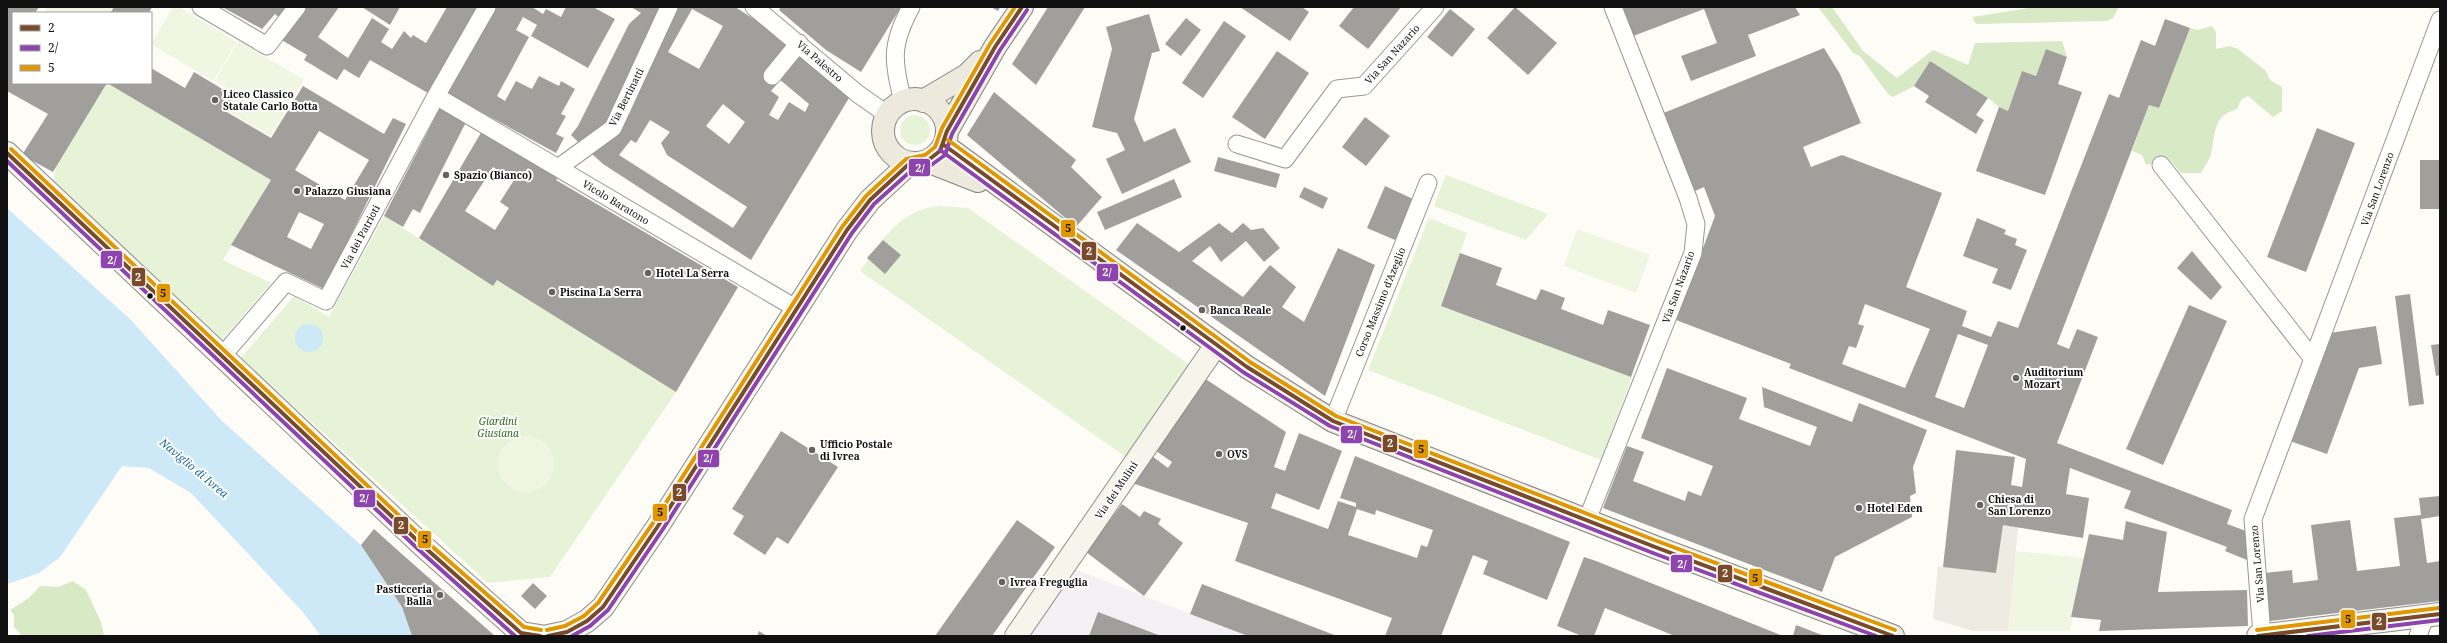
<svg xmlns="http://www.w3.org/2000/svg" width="2447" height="643" font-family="'Noto Serif',serif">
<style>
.industrial{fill:#f5f0f3}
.green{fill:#e7f3d7}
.forest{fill:#d8eac5}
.pitch{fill:#f0f6e1}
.plaza{fill:#edebe2}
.water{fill:#cde8f7}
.building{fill:#a19f9c;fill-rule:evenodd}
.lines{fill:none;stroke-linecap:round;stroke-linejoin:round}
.street-casing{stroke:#979795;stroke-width:19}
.secondary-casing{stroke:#8e8d8b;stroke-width:24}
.primary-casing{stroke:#858482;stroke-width:24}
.street{stroke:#fffffe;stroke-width:17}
.secondary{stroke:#f6f4eb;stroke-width:22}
.primary{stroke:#ede9dc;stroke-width:22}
.bus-1-casing{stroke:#fff;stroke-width:7}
.bus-2-casing{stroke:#fff;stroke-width:7}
.bus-3-casing{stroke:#fff;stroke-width:7}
.bus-1{stroke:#7a4b2a;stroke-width:4}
.bus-2{stroke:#8e44ad;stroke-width:4}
.bus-3{stroke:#e09702;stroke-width:4}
.poi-dot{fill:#646362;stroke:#fff;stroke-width:1.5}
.bus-dot{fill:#111;stroke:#fff;stroke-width:1.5}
.labels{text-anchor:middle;stroke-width:4;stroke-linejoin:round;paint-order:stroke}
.street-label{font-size:10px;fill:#111;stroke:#fff}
.poi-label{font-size:10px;font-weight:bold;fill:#111;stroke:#fff;text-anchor:start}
.park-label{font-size:10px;font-style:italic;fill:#2f6b1f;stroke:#fff}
.water-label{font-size:11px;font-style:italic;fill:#1768a6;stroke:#fff}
.line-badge{stroke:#fff;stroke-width:1.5}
.badge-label{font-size:11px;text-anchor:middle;font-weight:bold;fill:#fff}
.pale-badge-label{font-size:11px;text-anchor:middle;font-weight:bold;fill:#111}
</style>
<rect width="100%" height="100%" fill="#fdfcf7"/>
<path class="industrial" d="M1075,569l172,67h-217z"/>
<path class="green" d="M107,83l164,97 -48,80 48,23 -49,57 -170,-157 5,-17z
M900 130a15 15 0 1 1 30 0a15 15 0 1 1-30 0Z
M1446,175l102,39 -22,26 -92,-34z
M940,206l28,2 223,158 -65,91 -266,-186c23,-31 38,-61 80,-65z
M384,216l109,70 4,-6 179,112 -126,185 -62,6 -247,-225 53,-62 35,21z
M1429,218l38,15 -26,73 191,71 -31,83 -233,-90z"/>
<path class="forest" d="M1818,7h14l31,44 34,27 36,-28 35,15 7,-22 87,-2 5,16 -21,-8 -10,27 -14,-5 -14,40 -9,-4 -11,-9 -58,-37 -16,25 -21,11 -5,-3 -28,-38 -7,-3z
M2035,7h84l-6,11 -6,3 -131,3 -4,-7z
M2212,26l4,6v17l14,-3 8,3 28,22 4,9 12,7v24l-9,6 -25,-21 -7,4 -4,9c-25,7 -21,24 -26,45 -2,7 -7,13 -10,19h-20l-12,-14 -23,6 -4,-10 -10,-4 17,-46 10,3 31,-80 8,2z
M73,581l13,9 15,32 3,14h-82l-8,-9v-12l-4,-5 19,-12 11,-12 18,1z"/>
<path class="pitch" d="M47,7h66l-4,6h-65z
M173,7h6l58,35 -24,39 -62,-37z
M239,41l65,39 -33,56 -44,-25 10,-17 -22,-13z
M1577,229l73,26 -14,38 -72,-27z
M498 464a28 28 0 1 1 56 0a28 28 0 1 1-56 0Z
M2015,551l69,7 -14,73h-62z"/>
<path class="plaza" d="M2003,525l15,2 -10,104h-35l-40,-12 5,-53 58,7z"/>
<path class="water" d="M7,208l124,112 91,101 139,124 41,62 10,29h-91l-19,-25 -111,-118 -42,-25 -27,-2 -62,91 -21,16 -32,11z
M295 338a14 14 0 1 1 28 0a14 14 0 1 1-28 0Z"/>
<path class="building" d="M7,7h32l-4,6h-22v70h138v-15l34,20 9,-16 40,24 -9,15 46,27 32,-52 81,48 9,-16 13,6 -82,165 -93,-44 40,-65 -164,-97 -54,89 -31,-17 26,-41 -41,-23zM319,131l50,29 -24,40 -50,-30zM299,212l25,12 -13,25 -24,-12z
M114,7h38l-3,6h-39z
M222,7h70l-10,13 -7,-6 -13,15z
M303,7h36l-21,30 30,21 24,-40 17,11 -8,13 11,7 12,-18 7,7 2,-3 13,8 21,-36h35l-54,86 -58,-33 -11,18 -15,-9 -7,11 -33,-20 3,-5 -27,-16z
M362,7h38l-10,18z
M496,7h36l11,7 3,-5 15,8 5,-10h27l22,12 -27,49 -57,-32 6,-11 -14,-8 -7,13 13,7 -32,59 8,5 11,-20 16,8 7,-13 20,10 2,-5 14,8 -14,25 5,2 -10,18 8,4 -8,15 -108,-59z
M631,7h33l-55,118 -30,18 -8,-8 7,-9 51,-102 12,-11z
M673,7h62l36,23 19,17 -24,28 11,9 -6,7 8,6 -10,18 9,5 11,-18 16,10 4,-8 -30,-25 20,-26 50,45 -98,162 -148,-96 -12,-11 14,-9 25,-30 32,-74zM692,9l31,17 -24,43 -31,-17zM723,104l22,18 -16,22 -23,-18zM650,120l20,12 -9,11 6,12 80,52 -14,21 -114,-73 12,-15 5,3z
M781,7h120l-40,65 -35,-22 -47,-40z
M991,7h9l-2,4z
M1048,7h37l-49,78 -24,-21z
M1240,7h62l7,5 -19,29z
M1354,7h47l-33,42 -29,-23z
M1515,7l42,36 -29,32 -41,-37z
M1616,7h179l5,8 -52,20 8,21 -65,25 -10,-25 36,-13 -13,-34 -76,29z
M1450,9l25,20 -23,28 -25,-20z
M1149,14l11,37 -8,2 -18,66 10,23 31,-14 16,34 -69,32 -16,-35 19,-9 -8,-17 -25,-6 20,-78 -6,-22z
M1186,18l15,12 -20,26 -16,-12z
M2165,19l25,9 -31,80 -10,-3 -92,239 12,5 8,-20 21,8 -41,106 175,67 -5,14 19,7 1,29 -22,-9 2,-4 -103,-39 7,-17 -61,-23 -4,26 23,4 -6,40 -80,-13 -7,48 -53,-6 13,-117 59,7 -4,28 11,2 4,-28 -237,-91 2,-4 -115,-44 39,-104 -11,-29 -11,5 -32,-78 163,-66 16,26 21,49 -58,24 8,20 31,-12 100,38 -36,94 61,24 -5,15 29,11 7,-16 20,7 91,-234 10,4 22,-58 14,6zM1865,304l65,25 -25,59 -63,-24 7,-18 7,2 8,-22 -6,-2zM1958,334l30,11 -24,63 -29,-11z
M1224,21l22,15 -43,62 -21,-15z
M2046,49l21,8 -9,27 24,8 -37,103 -69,-24 23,-64 9,4 14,-40 14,5z
M1277,51l32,22 -44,66 -33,-22z
M1930,61l58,37 -12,17 8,5 -8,14 -51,-32 4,-6 -15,-10z
M994,92l82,68 -5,7 31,30 -26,30 -109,-92z
M440,108l26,14 -46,91 -7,-4 -10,18 -19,-11z
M1365,117l25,19 -24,30 -24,-19z
M2317,128l38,15 -49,129 -39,-15z
M482,131l76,46 -2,3 182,107 -62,105 -179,-112 -4,6 -74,-48zM493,167l21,13 -14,22 9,6 -14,22 -30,-19z
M1218,157l62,17 -4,14 -62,-17z
M2420,160h20v49h-20z
M1174,179l8,18 -77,33 -8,-18z
M1385,186l28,13 -18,41 -28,-12z
M1304,187l24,11 -5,11 -24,-12z
M1977,218l29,12 -2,4 13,5 -2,6 12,5 -16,40 -19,-7 6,-14 -35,-13z
M1137,223l42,29 40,-29 13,10 11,-10 8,7 12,-2 17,20 -16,14 -18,-21 -25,21 -11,-16 -18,15 51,36 27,-32 26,22 -14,20 22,15 34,-74 37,17 -50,131 -209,-146z
M883,240l18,15 -16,19 -18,-16z
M2192,251l30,36 -11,13 -34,-32z
M1460,253l42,15 -6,17 40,15 5,-11 24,9 -4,11 42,16 5,-15 42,15 -19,52 -190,-71z
M2410,294l14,110 -15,2 -14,-110z
M2189,305l38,16 -64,144 -37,-16z
M2376,326l6,38 -23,4 -32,86 -37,-13 40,-108z
M2440,344v31l-4,1 -5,-31z
M1667,368l80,30 -8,21 71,27 7,-19 -53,-20 -2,-20 90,35 7,-19 68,27 -14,37 3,26 -6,3 2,21 -77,40 -13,35 -219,-84 24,-62 17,6 -11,29 52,20 3,-10 13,5 12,-30 -72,-28z
M1204,378l82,54 -12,35 11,4 14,-38 43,18 -23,59 -43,-17 -5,15 57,21 10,-28 18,6v-4l-16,-5 15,-42 215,86 -23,58 -64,-26 5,-13 -15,-6 -32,81h-56l7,-18 -157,-57 13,-38 -116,-40 20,-27 16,12 4,-6 -16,-11zM1357,509l18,6 1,-5 57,20 -6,17 -6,-2 -4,13 -69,-23z
M781,431l57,36 -50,77 -11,-7 -12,18 -32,-21 11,-18 -12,-7z
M2440,496v20l-19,3 6,44 13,-2v40l-170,20 -6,-48 28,-3 1,13 25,-3 -7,-55 39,-5 7,51 43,-5 -6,-48 27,-3 -2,-17z
M1122,504l18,13 4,-6 17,8 -3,5 25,19 -39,53 -58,-44z
M1017,520l38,27 -63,89h-57z
M2126,521l41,11 -9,60 89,-2 1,36 -149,5 2,-11 -30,-3 18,-83 34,6z
M374,529l29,26 92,81h-83l-10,-29 -41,-62z
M1584,557l12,4 187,75h-108l-70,-28 -11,28h-12l-25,-10z
M533,583l14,13 -12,13 -14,-13z
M1202,584l135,52h-89l-58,-22z
M1098,612l63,24h-72z
M1796,625l18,7 11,4h-32z
M759,631l8,5h-10z"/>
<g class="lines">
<defs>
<path id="street" d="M201,7l66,39 30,-39
M754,7l104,87 30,21
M772,76l27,-33
M436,96l361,213
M903,102c-10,-42 -13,-56 8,-95
M1237,144l48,15 52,-70 27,-3 71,-79
M2161,165l152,194
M558,168l55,-40 56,-121
M222,356l64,-74 40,19 110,-205 51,-89
M1333,421l95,-238
M1587,520l106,-267 3,-29 -8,-26 -75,-191
M2262,635l-9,-116 187,-499
M2418,636l7,-20"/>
<path id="secondary" d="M7,153l415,392 99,88 19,3
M548,636l19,-4 20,-11 16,-14 55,-81 189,-296 23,-30 40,-37
M1016,636l200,-291
M2258,636l182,-22"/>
<path id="primary" d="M883 131a32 32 0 1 1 64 0a32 32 0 1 1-64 0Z
M923,101l44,-26 13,-13
M947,131l48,-84 27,-40
M944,145l303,222 86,54 322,126 238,89
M927,161l51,20"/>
</defs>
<use href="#street" class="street-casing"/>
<use href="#secondary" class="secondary-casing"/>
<use href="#primary" class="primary-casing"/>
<use href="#street" class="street"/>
<use href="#secondary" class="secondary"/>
<use href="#primary" class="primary"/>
<defs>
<path id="bus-1" d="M944,145l303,222 86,54 322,126 238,89
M7,153l415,392 99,88 19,3
M548,636l19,-4 20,-11 16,-14 55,-81 189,-296 23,-30 40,-37 17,-2 13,-10 7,-20 48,-84 27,-40
M2258,636l182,-22"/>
<path id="bus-2" d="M940,150l303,222 87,54 323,127 223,83
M7,161l411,388 97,87
M572,636l18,-10 18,-16 55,-81 189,-296 22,-29 39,-35 17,-3 15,-11 7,-21 48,-84 27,-40
M2308,636l132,-16"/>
<path id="bus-3" d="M948,140l302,222 86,54 321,125 238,89
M11,149l415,392 98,86 17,3
M547,630l18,-4 19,-10 14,-13 55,-80 189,-296 24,-31 40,-37 19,-4 10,-8 7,-19 48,-84 25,-37
M2257,630l182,-22"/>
</defs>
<use href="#bus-1" class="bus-1-casing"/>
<use href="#bus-2" class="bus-2-casing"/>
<use href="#bus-3" class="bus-3-casing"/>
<use href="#bus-1" class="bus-1"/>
<use href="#bus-2" class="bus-2"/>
<use href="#bus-3" class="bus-3"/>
</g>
<g class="poi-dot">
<circle cx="215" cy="100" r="4"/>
<circle cx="446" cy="175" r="4"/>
<circle cx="297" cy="191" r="4"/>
<circle cx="648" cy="273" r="4"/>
<circle cx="552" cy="292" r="4"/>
<circle cx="1202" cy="310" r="4"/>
<circle cx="2016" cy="378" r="4"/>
<circle cx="812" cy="450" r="4"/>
<circle cx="1219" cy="454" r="4"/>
<circle cx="1980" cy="505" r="4"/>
<circle cx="1859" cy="508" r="4"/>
<circle cx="1002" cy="582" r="4"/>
<circle cx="440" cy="595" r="4"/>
</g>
<g class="bus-dot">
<circle cx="150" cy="296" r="3.5"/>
<circle cx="1183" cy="328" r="3.5"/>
</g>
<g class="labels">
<g class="street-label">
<text transform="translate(1392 54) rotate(-48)" y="4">Via San Nazario</text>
<text transform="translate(820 61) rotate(41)" y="4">Via Palestro</text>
<text transform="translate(626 97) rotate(-63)" y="4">Via Bertinatti</text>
<text transform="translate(2377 189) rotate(-70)" y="4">Via San Lorenzo</text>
<text transform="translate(616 202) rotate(31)" y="4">Vicolo Baratono</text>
<text transform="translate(360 237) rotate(-62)" y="4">Via dei Patrioti</text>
<text transform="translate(1678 287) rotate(-70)" y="4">Via San Nazario</text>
<text transform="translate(1380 302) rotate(-68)" y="4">Corso Massimo d'Azeglio</text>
<text transform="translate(1116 490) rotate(-56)" y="4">Via dei Mulini</text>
<text transform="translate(2257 564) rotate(-95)" y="4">Via San Lorenzo</text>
</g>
<g class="poi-label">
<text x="223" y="98">Liceo Classico<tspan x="223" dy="12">Statale Carlo Botta</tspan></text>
<text x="454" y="179">Spazio (Bianco)</text>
<text x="305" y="195">Palazzo Giusiana</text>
<text x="656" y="277">Hotel La Serra</text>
<text x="560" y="296">Piscina La Serra</text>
<text x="1210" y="314">Banca Reale</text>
<text x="2024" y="376">Auditorium<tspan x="2024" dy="12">Mozart</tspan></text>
<text x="820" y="448">Ufficio Postale<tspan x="820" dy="12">di Ivrea</tspan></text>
<text x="1227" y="458">OVS</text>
<text x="1988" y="503">Chiesa di<tspan x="1988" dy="12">San Lorenzo</tspan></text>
<text x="1867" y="512">Hotel Eden</text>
<text x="1010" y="586">Ivrea Freguglia</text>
<text x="432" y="593" text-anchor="end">Pasticceria<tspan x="432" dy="12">Balla</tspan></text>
</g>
<g class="park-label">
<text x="498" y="425">Giardini<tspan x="498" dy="12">Giusiana</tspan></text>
</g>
<g class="water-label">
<text transform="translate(194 468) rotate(40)" y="4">Naviglio di Ivrea</text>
</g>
</g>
<g class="line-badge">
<rect x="908" y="158" width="23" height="19" rx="4" fill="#8e44ad"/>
<rect x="1060" y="219" width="16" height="19" rx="4" fill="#e09702"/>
<rect x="1081" y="241" width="16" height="20" rx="4" fill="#7a4b2a"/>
<rect x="100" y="250" width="23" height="19" rx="4" fill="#8e44ad"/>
<rect x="1096" y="263" width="23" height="19" rx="4" fill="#8e44ad"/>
<rect x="131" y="267" width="15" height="20" rx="4" fill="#7a4b2a"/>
<rect x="156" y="283" width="15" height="20" rx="4" fill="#e09702"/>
<rect x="1340" y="425" width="23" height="19" rx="4" fill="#8e44ad"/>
<rect x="1382" y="434" width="16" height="19" rx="4" fill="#7a4b2a"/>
<rect x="1413" y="439" width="16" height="20" rx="4" fill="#e09702"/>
<rect x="697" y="449" width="23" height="19" rx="4" fill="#8e44ad"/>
<rect x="672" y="483" width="15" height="19" rx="4" fill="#7a4b2a"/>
<rect x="353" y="489" width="23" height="19" rx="4" fill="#8e44ad"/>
<rect x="652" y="503" width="16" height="19" rx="4" fill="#e09702"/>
<rect x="393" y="516" width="16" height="19" rx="4" fill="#7a4b2a"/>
<rect x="417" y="530" width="15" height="19" rx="4" fill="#e09702"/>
<rect x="1670" y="554" width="23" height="19" rx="4" fill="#8e44ad"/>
<rect x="1717" y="564" width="16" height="19" rx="4" fill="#7a4b2a"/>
<rect x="1748" y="568" width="15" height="19" rx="4" fill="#e09702"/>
<rect x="2340" y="609" width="16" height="20" rx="4" fill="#e09702"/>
<rect x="2371" y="612" width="16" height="19" rx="4" fill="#7a4b2a"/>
</g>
<g class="badge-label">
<text x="920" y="172">2/</text>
<text x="1089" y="255">2</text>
<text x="112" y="264">2/</text>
<text x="1107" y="276">2/</text>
<text x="138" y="281">2</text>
<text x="1352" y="438">2/</text>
<text x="1390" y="447">2</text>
<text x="708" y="462">2/</text>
<text x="679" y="496">2</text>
<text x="364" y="502">2/</text>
<text x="401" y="529">2</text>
<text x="1682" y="568">2/</text>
<text x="1725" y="577">2</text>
<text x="2379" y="625">2</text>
</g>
<g class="pale-badge-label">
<text x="1068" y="232">5</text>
<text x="163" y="297">5</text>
<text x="1421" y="453">5</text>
<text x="660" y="516">5</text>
<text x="425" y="543">5</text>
<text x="1755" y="582">5</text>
<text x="2348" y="623">5</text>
</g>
<rect width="2447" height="643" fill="none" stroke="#111111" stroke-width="16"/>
<rect x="12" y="12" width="140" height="72" fill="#ffffff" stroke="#a0a0a0"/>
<rect x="20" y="25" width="20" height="6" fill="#7a4b2a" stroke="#a0a0a0"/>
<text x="48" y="32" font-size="12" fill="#111111">2</text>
<rect x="20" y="45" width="20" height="6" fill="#8e44ad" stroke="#a0a0a0"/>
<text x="48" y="52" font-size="12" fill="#111111">2/</text>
<rect x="20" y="65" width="20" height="6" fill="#e09702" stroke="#a0a0a0"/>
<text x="48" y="72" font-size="12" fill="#111111">5</text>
</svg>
